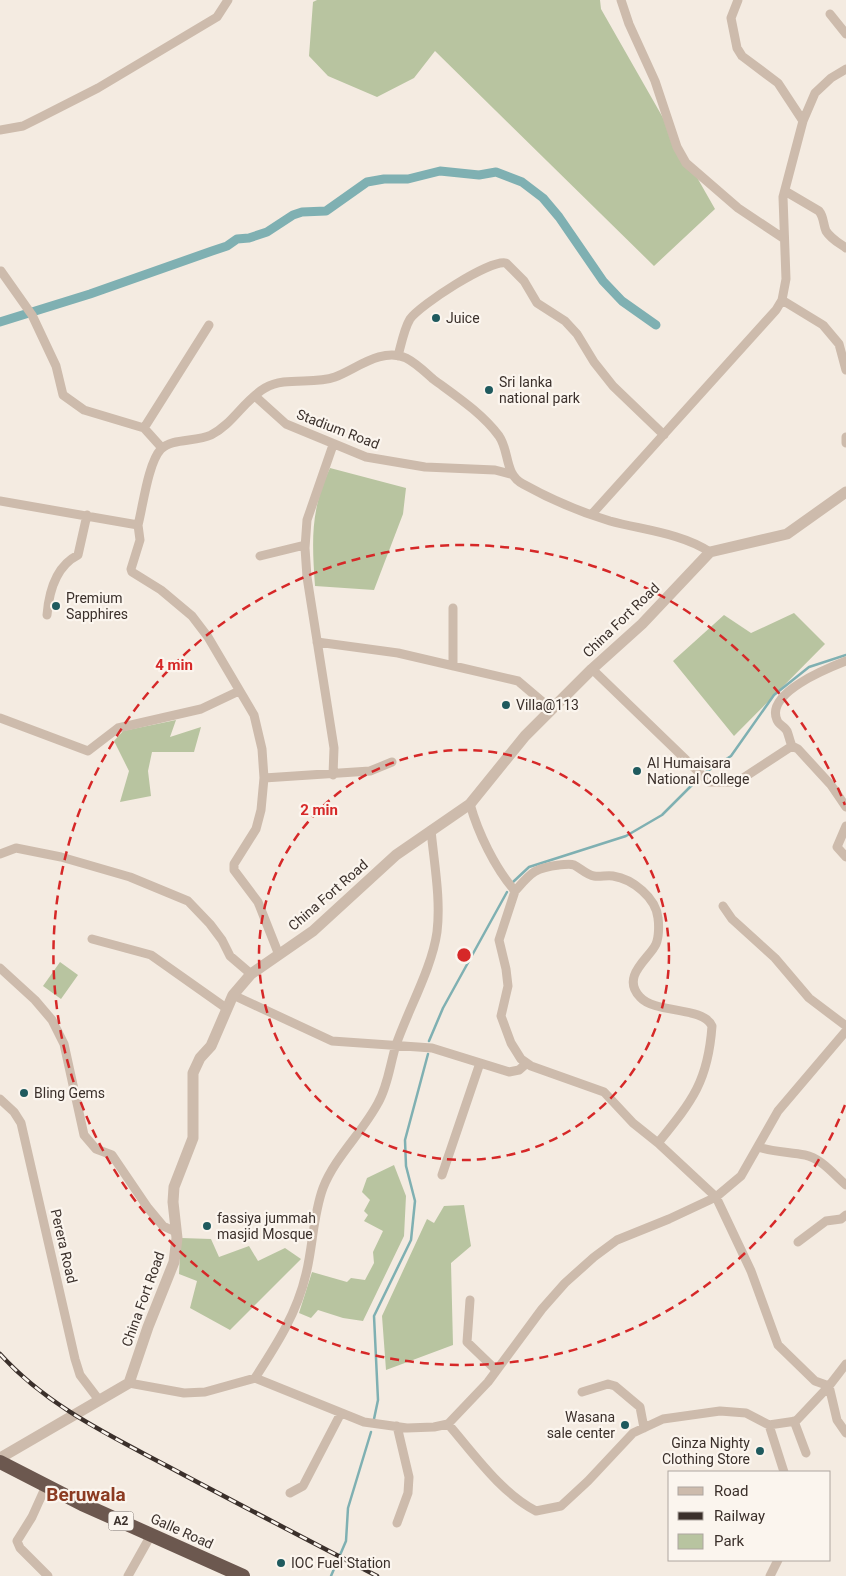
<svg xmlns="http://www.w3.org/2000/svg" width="846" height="1576" font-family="Roboto,sans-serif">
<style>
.green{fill:#b8c4a0}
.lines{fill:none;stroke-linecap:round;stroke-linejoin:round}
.stream{stroke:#7fb0b2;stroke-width:2.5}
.canal{stroke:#7fb0b2;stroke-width:9}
.minor{stroke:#cdbbac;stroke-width:9}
.tertiary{stroke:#cdbbac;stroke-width:11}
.trunk{stroke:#6c584f;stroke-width:14}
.rail-casing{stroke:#3b302b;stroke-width:4.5}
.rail{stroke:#fbf5ee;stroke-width:2.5;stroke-dasharray:8;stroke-linecap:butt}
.ring{fill:none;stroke:#d62828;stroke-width:2.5;stroke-dasharray:9 6}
.poi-dot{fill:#1f5a5e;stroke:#fbf5ee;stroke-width:2}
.labels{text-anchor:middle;stroke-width:4.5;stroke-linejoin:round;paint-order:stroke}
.shield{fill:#fbf5ee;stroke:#756b66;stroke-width:1}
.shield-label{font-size:12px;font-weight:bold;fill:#3b302b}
.poi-label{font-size:14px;fill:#3b302b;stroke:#fbf5ee;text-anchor:start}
.street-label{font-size:14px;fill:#3b302b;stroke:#fbf5ee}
.district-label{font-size:19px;font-weight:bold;fill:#8c3b22;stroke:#fbf5ee}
.centre{fill:#d62828;stroke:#fbf5ee;stroke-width:2.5}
.ring-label{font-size:15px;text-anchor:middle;font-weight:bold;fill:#d62828;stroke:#fbf5ee;stroke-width:4.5;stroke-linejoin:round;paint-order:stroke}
</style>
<rect width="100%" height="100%" fill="#f4ebe1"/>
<path class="green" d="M317,0h283l1,9 114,200 -61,57 -219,-215 -21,27 -37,19 -49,-21 -19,-20 4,-54z
M330,468l76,20 -3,26 -29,76 -59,-4c-3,-44 -5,-76 15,-118z
M794,613l31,31 -91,92 -61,-75 51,-46 27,18z
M176,720l-6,17 31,-10 -7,25h-42l-4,19 3,25 -31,6 9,-31 -15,-30 9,-10z
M60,962l18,13 -17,24 -18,-13z
M394,1165l12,31 -2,40 -41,85 -20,-3 -25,-8 -7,8 -12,-5 13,-41 35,10 4,-4 14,2 9,-17 -1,-11 10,-21 -19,-10 4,-6 -4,-4 6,-11 -8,-8 5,-14z
M464,1205l7,41 -20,17 2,82 -67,25 -4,-54 45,-97 7,4 10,-17z
M181,1238l30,1 8,18 30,-11 9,15 27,-13 16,11 -71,71 -40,-22 7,-27 -18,-7z"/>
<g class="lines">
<path class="stream" d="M706,772l25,-16 43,-61 35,-28 37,-12
M513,882l16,-15 97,-31 36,-21 34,-34
M429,1041l14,-33 64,-116
M374,1419l4,-19 -4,-84 37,-76 4,-39 -9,-35 -1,-26 23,-86
M331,1576l15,-35 2,-33 23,-76"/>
<path class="canal" d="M0,322l90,-28 122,-43 15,-5 10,-7 12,-1 18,-6 26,-17 9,-3 24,-1 41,-29 17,-3h24l32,-8 39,4 17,-3 26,10 21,16 16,19 44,64 19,20 34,24"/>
<path class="minor" d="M621,0l8,24 26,57 22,66 9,16 52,45 45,30
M738,0l-7,18 6,30 5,8 36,27 25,38
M830,14l16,20
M0,130l23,-4 20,-10 55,-28 119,-71 11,-17
M785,191l34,20c5,6 4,13 7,20 5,8 13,12 20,17
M1,271l31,44 24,51 7,29 21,15 60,18 18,20
M782,300l41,25 16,19 7,26
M398,356c3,-11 6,-27 12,-37 10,-14 80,-60 96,-56l18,18 13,22 28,18 12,13 17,28 19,24 51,49
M255,396l31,28 80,33 59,10 70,3 15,4
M144,428l65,-103
M846,437v6
M333,445l-26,75 -2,28 2,29 27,171 -1,27
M0,501l138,24c5,-19 10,-62 23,-76 11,-11 35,-7 50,-14 22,-11 33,-35 54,-47 21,-12 48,-3 70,-11 21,-8 47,-30 71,-19 10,5 19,14 27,21 23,17 49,34 66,57 11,16 5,38 24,48 27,15 57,28 87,37 33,9 71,12 100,31
M592,514l184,-204 6,-10 4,-21 -3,-82 20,-76 12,-28 16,-15 15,-9
M138,525l2,15 -9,29 1,3 29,18 31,26 16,21 46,78 8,34 2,29 -3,32 -5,19 -22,35v6l24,32 21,53
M260,556l45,-11
M47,615c2,-24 9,-49 31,-60l9,-40
M317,642l81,11 120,28 33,28
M846,661c-18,7 -81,32 -69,59 1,4 8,7 10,11 2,5 3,11 5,15l6,3 33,36 15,22
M453,666v-58
M592,669l117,113h28l55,-36
M0,718l88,33 30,-23 83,-19 38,-18
M264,778l106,-7 22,-9
M470,804c8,29 25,64 45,87l-16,49 7,29 2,17 -7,30 10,27 10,16 10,7 73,26 29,31 25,20 58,54 35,74 27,74 37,36 14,5 8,34 9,13
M846,826l-9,21 9,10
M0,854l16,-6 45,9 69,20 58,24 22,23 12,16 8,16 21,18
M515,891c16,-18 19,-23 44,-26 5,0 10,-2 15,0 6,3 13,10 20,11 6,1 13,-1 19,0 20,3 43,22 45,42 1,7 1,19 -2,26 -6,14 -36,32 -16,53 15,17 63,9 72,29 -4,56 -20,75 -54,117
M723,906l9,13 43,39 34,40 37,28
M92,939l59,16 75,53
M0,968l35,32 17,20 12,24 20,91 12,14 16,6 36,53 15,18 13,6
M233,995l99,46 100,7 77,24 10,-2 8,-7
M0,1099l14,13 7,11 54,236 5,16 19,25
M758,1147c16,5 31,5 47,8 16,3 29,20 41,30
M442,1175l38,-112
M798,1242l28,-21 15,-2 5,-4
M470,1300l-3,42 29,28
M255,1378c22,-34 42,-65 51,-104 7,-28 7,-59 17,-86 12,-31 39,-55 55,-85 10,-17 12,-39 18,-58 12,-35 36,-77 41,-113 4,-33 -3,-69 -6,-102
M129,1383l55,10 21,-1 50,-14 109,44 43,6 27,-1 14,-3 40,-42 54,-73 23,-26 29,-26 23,-17 52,-21 47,-22 25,-21 37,-65 68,-80
M582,1392l26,-8 7,2 25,21 4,21
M794,1421l12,32
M448,1424c26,30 52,68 88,87l25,-5 27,-25 45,-48 30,-14 57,-8 26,2 23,12 27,-4 33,-35 17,-22
M769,1425l15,47
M46,1486l-14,31 -15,24 3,7 28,28
M290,1493l13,-7 38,-73
M397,1523l11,-30 1,-16 -12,-51
M128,1576l23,-41
M770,1576l8,-16"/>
<path class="tertiary" d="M0,1458l129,-75 19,-56 26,-65 3,-24 -4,-36 1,-15 19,-49v-65l7,-15 11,-12 22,-51 18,-21 62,-43 83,-76 74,-51 55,-68 67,-67 50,-45 68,-72 77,-18 59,-42"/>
<path class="trunk" d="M0,1462l82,42 161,72"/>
<defs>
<path id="rail" d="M0,1354c47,52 109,81 169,113 69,37 139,73 208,109"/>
</defs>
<use href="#rail" class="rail-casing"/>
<use href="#rail" class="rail"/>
</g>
<g class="ring">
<circle cx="464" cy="955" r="205"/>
<path d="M845 1105A410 410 0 1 1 845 805"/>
</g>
<g class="poi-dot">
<circle cx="436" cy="318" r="5"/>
<circle cx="489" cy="390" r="5"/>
<circle cx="56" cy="606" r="5"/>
<circle cx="506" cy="705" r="5"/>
<circle cx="637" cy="771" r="5"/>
<circle cx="24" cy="1093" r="5"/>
<circle cx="207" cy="1226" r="5"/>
<circle cx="625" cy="1425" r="5"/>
<circle cx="760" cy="1451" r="5"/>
<circle cx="281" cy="1563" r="5"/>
</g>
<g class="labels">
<rect class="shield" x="108.5" y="1511.5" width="25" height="19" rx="4"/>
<g class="shield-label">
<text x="121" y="1525">A2</text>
</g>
<g class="poi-label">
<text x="446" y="323">Juice</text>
<text x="499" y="387">Sri lanka<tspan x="499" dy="16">national park</tspan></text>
<text x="66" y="603">Premium<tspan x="66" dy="16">Sapphires</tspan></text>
<text x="516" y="710">Villa@113</text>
<text x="647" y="768">Al Humaisara<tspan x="647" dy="16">National College</tspan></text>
<text x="34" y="1098">Bling Gems</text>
<text x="217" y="1223">fassiya jummah<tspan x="217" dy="16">masjid Mosque</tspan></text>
<text x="615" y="1422" text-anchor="end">Wasana<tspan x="615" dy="16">sale center</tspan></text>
<text x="750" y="1448" text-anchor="end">Ginza Nighty<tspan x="750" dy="16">Clothing Store</tspan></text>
<text x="291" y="1568">IOC Fuel Station</text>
</g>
<g class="street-label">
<text transform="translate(338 429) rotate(21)" y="5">Stadium Road</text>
<text transform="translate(621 620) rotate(-44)" y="5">China Fort Road</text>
<text transform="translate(328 895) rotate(-41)" y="5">China Fort Road</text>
<text transform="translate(64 1246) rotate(77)" y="5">Perera Road</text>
<text transform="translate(143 1299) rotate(-70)" y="5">China Fort Road</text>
<text transform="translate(182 1531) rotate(24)" y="5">Galle Road</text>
</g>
<g class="district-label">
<text x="86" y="1501">Beruwala</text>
</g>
</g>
<circle cx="464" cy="955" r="8" class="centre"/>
<g class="ring-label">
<text x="174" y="670">4 min</text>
<text x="319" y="815">2 min</text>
</g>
<rect x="668" y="1471" width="162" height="90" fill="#fbf5ee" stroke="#aea6a0"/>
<rect x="678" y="1487" width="25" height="8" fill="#cdbbac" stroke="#aea6a0"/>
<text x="714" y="1496" font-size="15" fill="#3b302b">Road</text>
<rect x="678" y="1512" width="25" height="8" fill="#3b302b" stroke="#aea6a0"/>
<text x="714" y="1521" font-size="15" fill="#3b302b">Railway</text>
<rect x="678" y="1534" width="25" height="15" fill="#b8c4a0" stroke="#aea6a0"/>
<text x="714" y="1546" font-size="15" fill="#3b302b">Park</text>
</svg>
